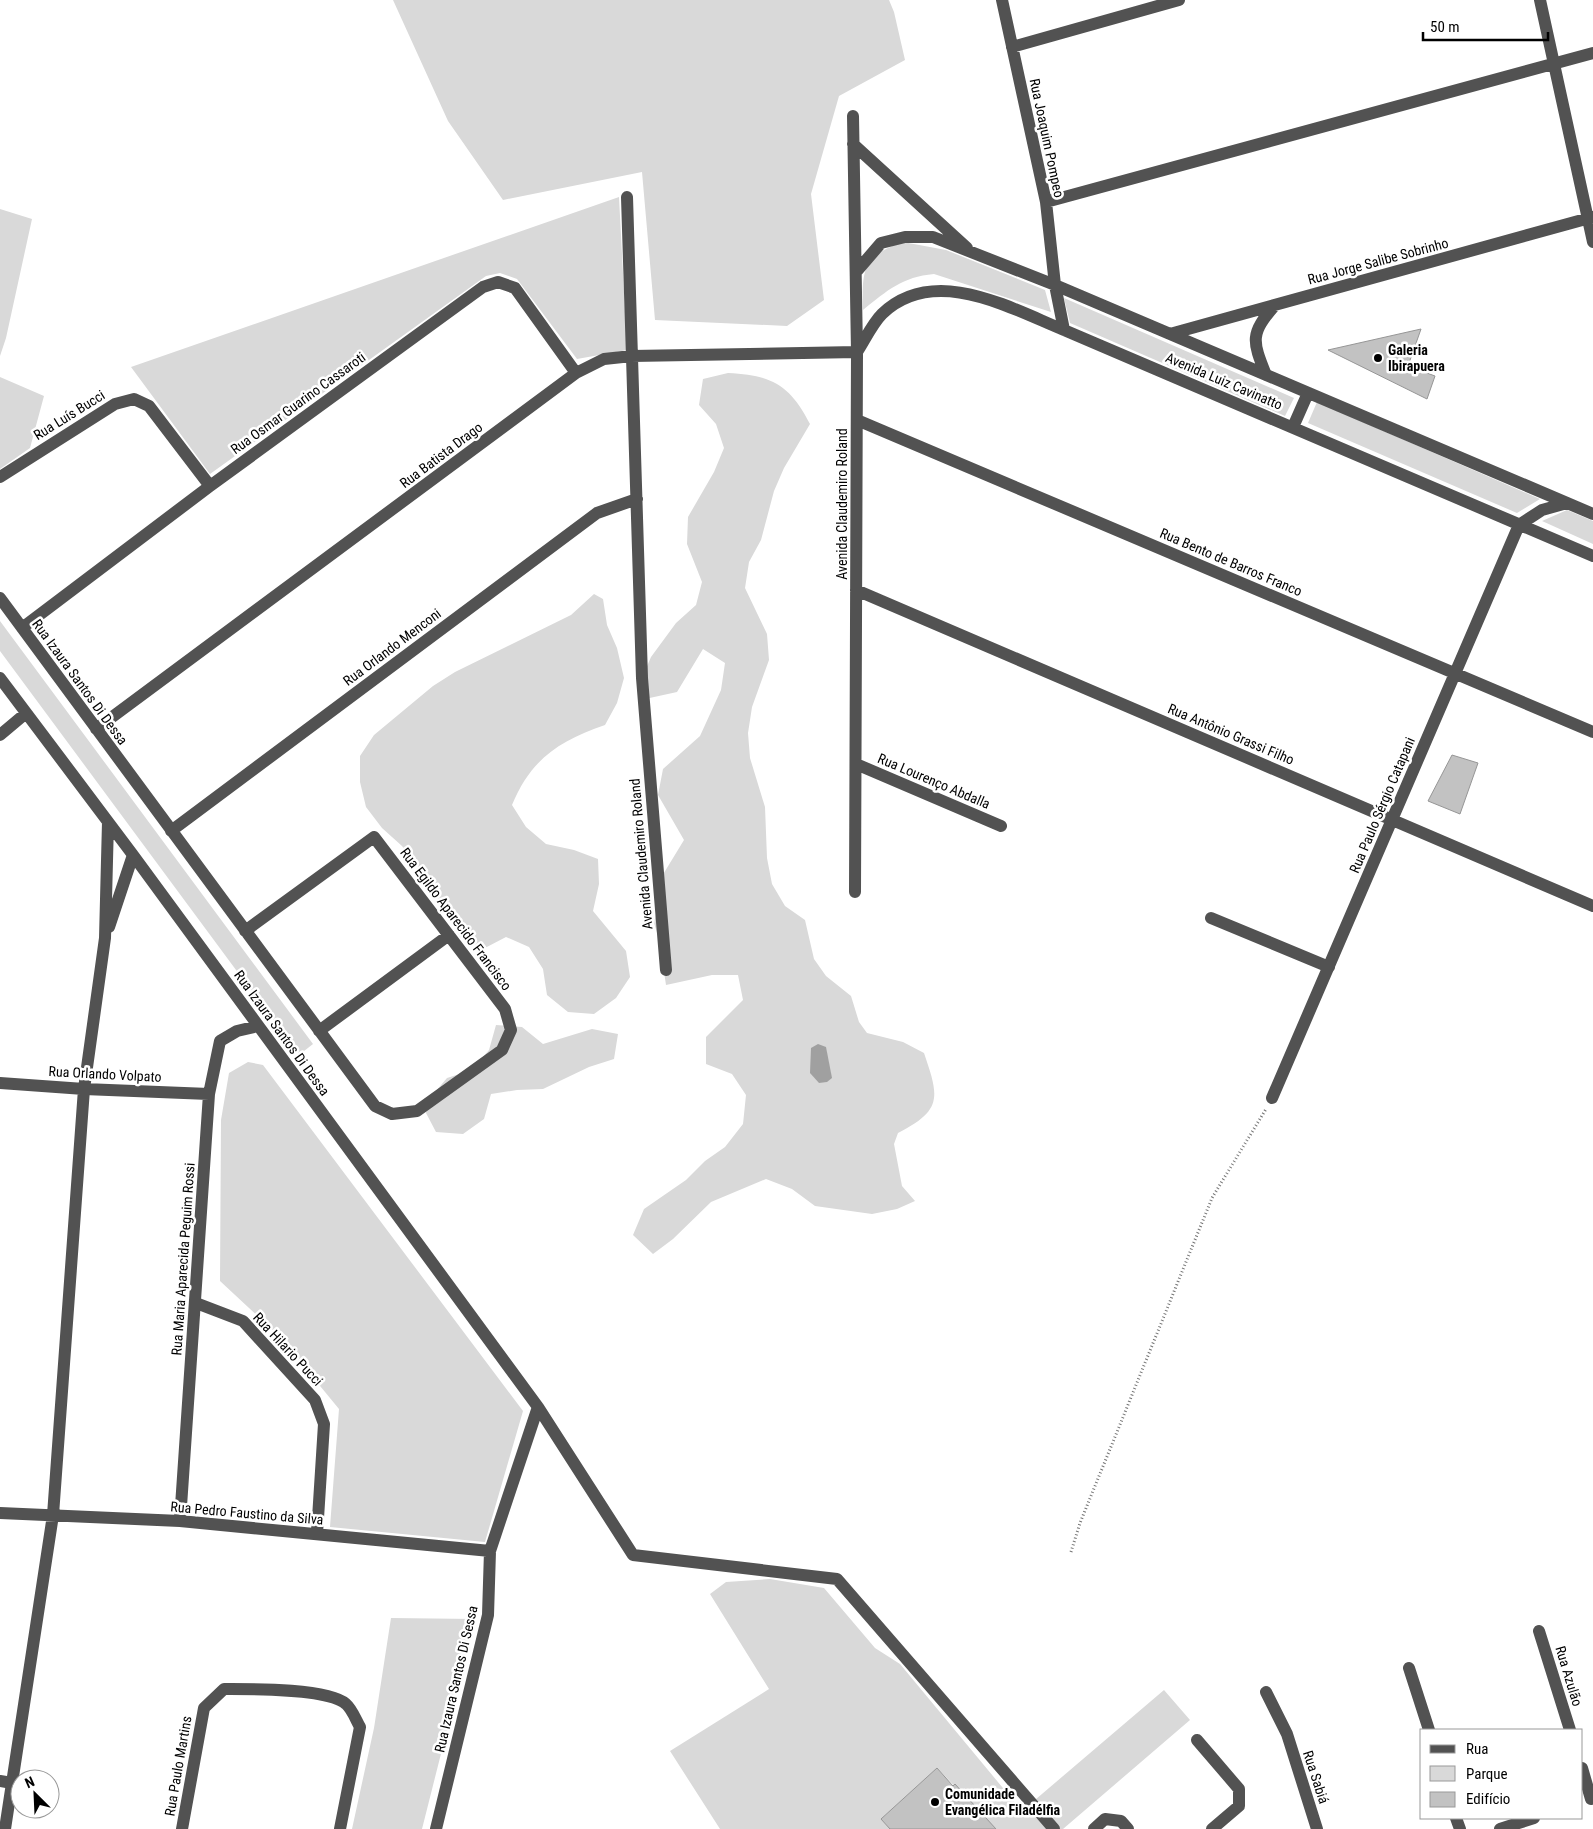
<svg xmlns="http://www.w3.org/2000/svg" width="1593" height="1829" font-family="'Roboto Condensed',sans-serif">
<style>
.green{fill:#d9d9d9}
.water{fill:#a0a0a0}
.building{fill:#c2c2c2;stroke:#969696}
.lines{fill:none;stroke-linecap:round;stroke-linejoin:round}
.path{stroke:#747474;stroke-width:3;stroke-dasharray:1 2.5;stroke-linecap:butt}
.minor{stroke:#525252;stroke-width:12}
.poi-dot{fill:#000;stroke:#fff;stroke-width:2}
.labels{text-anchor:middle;stroke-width:5;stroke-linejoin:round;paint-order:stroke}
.street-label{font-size:14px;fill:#000;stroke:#fff}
.poi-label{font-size:14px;font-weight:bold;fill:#000;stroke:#fff;text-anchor:start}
</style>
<rect width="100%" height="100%" fill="#fff"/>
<path class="green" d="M393,0h496l5,12 11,48 -66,36 -28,98 13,106 -37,26 -132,-6 -13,-148 -139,28 -55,-79z
M619,197l8,153 -50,9 -60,-80 -17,-6 -14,3 -276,198 -79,-107z
M0,209l32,10 -26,119 -6,18z
M903,242l43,8 99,40 6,22 -117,-38c-32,3 -46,16 -71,36 -1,-40 -1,-54 40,-68z
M1064,298l230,100 -9,18 -215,-93z
M728,373c44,2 62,12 82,51l-26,44 -10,23 -13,49 -12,22 -4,26 22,46 2,26 -17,47 -4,26 2,25 15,49 2,51 5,26 13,22 20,14 9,39 12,17 25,20 8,26 8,11 36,9 21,11c15,44 19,57 -26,80l-4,11 8,42 13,15 -18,8 -25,5 -57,-8 -23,-17 -26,-10 -55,23 -38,37 -20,15 -20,-19 11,-26 42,-29 19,-19 20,-14 18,-23 3,-29 -14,-21 -26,-10v-27l37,-37 -5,-25h-26l-46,10 -7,-46 -5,-16 7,-31 -2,-11 25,-41 -26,-45 5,-26 37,-33 21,-46 4,-27 -22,-14 -26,43 -32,7v-28l6,-14 25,-34 20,-18 6,-23 -15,-38 1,-27 26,-45 10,-24 -8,-24 -17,-19 4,-26z
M0,377l44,19 -14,52 -30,21z
M1317,402l223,97 -23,14 -209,-90z
M1567,510l26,11v23l-51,-23z
M594,594l9,5 4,26 10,23 7,30 -7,25 -12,22c-46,16 -74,34 -93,80l14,22 20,17 28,6 24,9 1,25 -6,27 33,40 4,26 -14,21 -22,16 -26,-2 -21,-17 -4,-26 -14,-22 -23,-10 -23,12 -23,-12 -42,-70 -16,-21 -20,-18 -16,-21 -6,-25v-26l14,-21 59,-49 22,-14 116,-57z
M0,621l313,423 -14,11 -299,-404z
M496,1025l26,2 21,17 49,-15 26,5 -4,25 -25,8 -46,22 -26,1 -26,4 -7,25 -21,15 -27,-2 -10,-19 4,-15 17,-20 25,-8 17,-20z
M248,1062l15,3 260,346 -38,131 -155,-15 9,-118 -60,-73 -59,-55 1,-161 8,-47z
M770,1579l54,9 51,60 25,16 122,147 142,-121 26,30 -127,109h-67l-59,-61 -56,51 9,10h-170l-50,-78 99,-62 -59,-95 16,-12z
M391,1618l84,1 -53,210h-70l22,-101z"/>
<path class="water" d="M818,1044l8,3 6,31 -5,4 -8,1 -9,-10 1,-25z"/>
<path class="building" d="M1421,329l-13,37 27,10 -8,23 -99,-49z
M1452,755l26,8 -18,51 -32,-13z
M937,1768l16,18 2,-2 41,45h-106l-9,-10z"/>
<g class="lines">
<path class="path" d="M1071,1552l9,-29 132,-325 54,-89"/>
<path class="minor" d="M1002,0l44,202 9,83 9,45
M1540,0l53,242
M1012,47l167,-47
M853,116l4,236 -2,540
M853,144l114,104
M627,197l15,481 24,292
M1046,202l547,-149
M856,272l25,-29 24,-6h28l122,48 538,229
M1170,334l423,-117
M857,352c8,-12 15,-28 25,-38 52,-50 128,-6 182,16l529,226
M1266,375c-14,-35 -16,-41 9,-70
M857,420l736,312
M1293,427l15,-34
M0,477l115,-73 19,-5 15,7 61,80
M856,590l737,316
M0,598l375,508 17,8 25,-3 85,-61 9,-20 -6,-21 -131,-172 -129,94
M22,628l188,-142 273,-199 15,-5 17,6 61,85
M0,678l133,177 405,552 95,148 204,24 217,250
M96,729l480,-356 28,-14 28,-3 225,-4
M0,735l25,-21
M856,764l145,62
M171,831l426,-318 40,-14
M1211,918l118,49
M109,927l24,-72
M319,1031l130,-96
M0,1083l84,6 125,5
M1272,1098l247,-573 23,-15 25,-7
M196,1303l47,18 72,79 9,24 -7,110
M0,1513l180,8 310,30
M180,1521l29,-427 11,-53 17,-10 21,-5
M1539,1631l31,99
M1409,1668l20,62
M1266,1692l21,42 30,95
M1197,1740l42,49v17l-27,23
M1582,1768l9,31
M0,1781l12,2
M1456,1818l4,11
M5,1829l48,-314 31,-426 21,-151 3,-116
M182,1829l22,-121 20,-19c25,0 104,-1 122,15 6,5 10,16 14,23l-20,102
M436,1829l52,-214 2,-64 48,-144
M1094,1829l11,-10 16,2 7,8
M1500,1829l34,-11"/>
</g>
<g class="poi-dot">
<circle cx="1378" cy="358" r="5"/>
<circle cx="935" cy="1802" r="5"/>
</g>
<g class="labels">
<g class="street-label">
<text transform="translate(1047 138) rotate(78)" y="5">Rua Joaquim Pompeo</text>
<text transform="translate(1378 261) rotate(-15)" y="5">Rua Jorge Salibe Sobrinho</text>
<text transform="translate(1224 381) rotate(23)" y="5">Avenida Luiz Cavinatto</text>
<text transform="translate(298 403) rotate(-36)" y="5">Rua Osmar Guarino Cassaroti</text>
<text transform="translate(69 415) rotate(-32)" y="5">Rua Luís Bucci</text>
<text transform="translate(441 455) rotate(-37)" y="5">Rua Batista Drago</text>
<text transform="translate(842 504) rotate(-90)" y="5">Avenida Claudemiro Roland</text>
<text transform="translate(1231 562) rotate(23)" y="5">Rua Bento de Barros Franco</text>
<text transform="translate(392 647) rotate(-37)" y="5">Rua Orlando Menconi</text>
<text transform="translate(80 682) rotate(54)" y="5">Rua Izaura Santos Di Dessa</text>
<text transform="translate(1231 734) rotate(23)" y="5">Rua Antônio Grassi Filho</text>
<text transform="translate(934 781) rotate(23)" y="5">Rua Lourenço Abdalla</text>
<text transform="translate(1382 805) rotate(-67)" y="5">Rua Paulo Sérgio Catapani</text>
<text transform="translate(641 854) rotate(-95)" y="5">Avenida Claudemiro Roland</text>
<text transform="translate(456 919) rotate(53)" y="5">Rua Egildo Aparecido Francisco</text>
<text transform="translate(282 1033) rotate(54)" y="5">Rua Izaura Santos Di Dessa</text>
<text transform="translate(105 1074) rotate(3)" y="5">Rua Orlando Volpato</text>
<text transform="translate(183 1259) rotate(-86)" y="5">Rua Maria Aparecida Peguim Rossi</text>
<text transform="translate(288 1349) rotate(47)" y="5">Rua Hilario Pucci</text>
<text transform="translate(247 1513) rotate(5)" y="5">Rua Pedro Faustino da Silva</text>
<text transform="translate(1569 1676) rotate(73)" y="5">Rua Azulão</text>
<text transform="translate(456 1679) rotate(-77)" y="5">Rua Izaura Santos Di Sessa</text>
<text transform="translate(178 1766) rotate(-80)" y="5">Rua Paulo Martins</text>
<text transform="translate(1316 1777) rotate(72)" y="5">Rua Sabiá</text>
</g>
<g class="poi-label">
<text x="1388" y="355">Galeria<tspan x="1388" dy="16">Ibirapuera</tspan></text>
<text x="945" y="1799">Comunidade<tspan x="945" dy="16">Evangélica Filadélfia</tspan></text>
</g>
</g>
<rect x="1420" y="1729" width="162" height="90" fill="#ffffff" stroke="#999999"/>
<rect x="1430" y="1745" width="25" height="8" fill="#525252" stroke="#999999"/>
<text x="1466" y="1754" font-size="15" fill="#000000">Rua</text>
<rect x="1430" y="1766" width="25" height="15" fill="#d9d9d9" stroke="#999999"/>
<text x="1466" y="1779" font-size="15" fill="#000000">Parque</text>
<rect x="1430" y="1792" width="25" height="15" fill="#c2c2c2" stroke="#999999"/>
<text x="1466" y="1804" font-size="15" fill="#000000">Edifício</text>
<g transform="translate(35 1794) rotate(336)"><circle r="24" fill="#ffffff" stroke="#999999"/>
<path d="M0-4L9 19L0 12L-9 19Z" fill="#000000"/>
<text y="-8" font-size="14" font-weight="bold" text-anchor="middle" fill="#000000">N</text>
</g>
<path d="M1423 32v8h125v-8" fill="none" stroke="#000000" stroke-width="2.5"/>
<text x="1430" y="32" font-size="15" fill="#000000" stroke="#ffffff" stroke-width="4" paint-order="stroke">50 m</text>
</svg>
